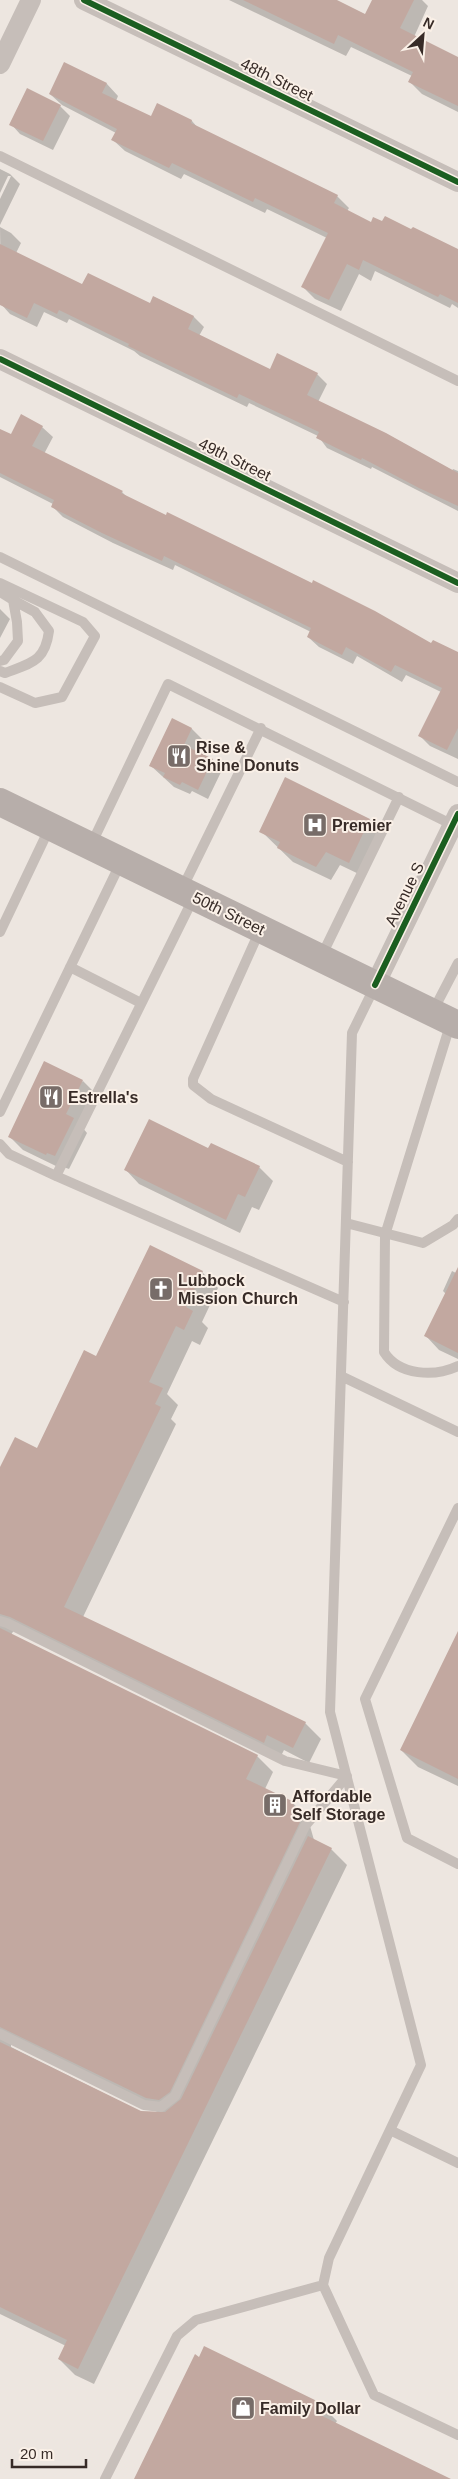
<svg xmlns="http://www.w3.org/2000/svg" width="458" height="2479" font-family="Helvetica,sans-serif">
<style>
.shadow{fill:#0003;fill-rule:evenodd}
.building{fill:#c2a8a0}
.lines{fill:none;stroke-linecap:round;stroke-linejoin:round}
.service{stroke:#c6beb9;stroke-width:10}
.minor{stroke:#c6beb9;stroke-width:20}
.secondary{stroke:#b7aeaa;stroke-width:28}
.cycleway-casing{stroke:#faf0e7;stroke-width:9}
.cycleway{stroke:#1b5e20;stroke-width:6}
.labels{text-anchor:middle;stroke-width:4;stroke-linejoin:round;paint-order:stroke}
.street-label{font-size:16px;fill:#372b27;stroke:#faf0e7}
.poi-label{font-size:16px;font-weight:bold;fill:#372b27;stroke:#faf0e7;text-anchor:start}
</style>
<rect width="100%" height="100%" fill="#ede6e0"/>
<path class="shadow" d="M229,0h105l32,15 7,-15h49l6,6 -14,31 44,21v54l-36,-18 -13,-13 3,-5 -61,-29 -5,9z
M65,64l42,20 11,12 -2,5 35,17 7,-13 34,16 6,7 139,68 12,12 -2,3 25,13 86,26v58l-6,-4 -2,4 -75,-37 -4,10 -12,-7 -18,37 -26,-12 -12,-12 24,-49 -60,-29 -2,4 -81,-39 -3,5 -56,-28 -12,-11 3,-7 -54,-28 -12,-11z
M60,106l10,10 -17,34 -33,-16 -9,-10z
M0,169l10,5 10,10 -20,41v-26l11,-23h-3l-8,17z
M0,227l11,6 10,10 -5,10 67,33 67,19 4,-8 40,20 10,10 -5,9 71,34 47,4 10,10 -9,18 134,69 1,-2 5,2v40l-86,-44 -1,2 -44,-21 -9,-12 -69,-33 -2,4 -107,-51 -6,-5 -65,-32 -2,4 -23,-11 -7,15 -27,-13 -9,-10z
M42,427l11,10 -9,17 78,38 6,6 304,146 26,9v106l-28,-13 -10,-10 21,-44 -35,-17 -4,7 -45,-26 -4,8 -34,-17 -11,-10 3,-5 -136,-67 -2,5 -60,-27 -50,-26 -11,-11 1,-2 -53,-27v-47l11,6z
M0,609l10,10 -10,19z
M173,720l19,9 10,10 -6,12 16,9 10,10 -14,29 -16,-8 -2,3 -16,-7 -24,-22z
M286,779l84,41 13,14 -20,42 -23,-11 -9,15 -38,-18 -32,-31z
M83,1081l13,13 -15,32 6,7 -18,36 -8,-3 -1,2 -37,-18 -14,-14z
M209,1150l50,17 14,14 -14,29 -7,-3 -12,26 -101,-49 -13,-14z
M458,1269v90l-19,-9 -13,-14 20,-42 -3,-3 9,-20 4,2z
M202,1272l16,16 -16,34 6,6 -8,17 -8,-4 -25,53 11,11 -7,14 5,5 -93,193 222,106 16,16 -12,24 -25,-13 -4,8 -266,-128 -3,5 246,121 16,16 -8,17 27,13 16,17 6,21 17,9 16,16 -253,519 -19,-9 -16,-16 7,-13 -66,-32v-844l37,-21 60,-92zM11,2044l151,70 -21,-2 -130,-65z
M458,1634v152l-40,-19 -17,-17z
M320,2404l17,17 -2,3 113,55h-308z"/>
<path class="building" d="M243,0h94l28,14 7,-14h42l-14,28 58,29v49l-50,-24 5,-10 -75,-37 -4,9z
M64,62l43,21 -5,10 49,23 6,-13 35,17 -1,3 147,72 -4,8 37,19 2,-5 9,4 3,-5 26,13 2,-2 45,22v54l-18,-9 -2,3 -75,-37 -4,10 -12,-6 -18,36 -28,-13 27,-54 -73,-35 -2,4 -81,-39 -3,5 -58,-28 6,-11 -68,-35z
M27,88l34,17 -18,36 -34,-16z
M0,244l82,40 6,-11 62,30 3,-7 41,20 -6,13 82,40 7,-16 41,20 -11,22 79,38 72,40v33l-39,-18 -57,-30 -1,2 -45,-22 3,-6 -80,-38 -2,4 -109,-52 1,-2 -70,-34 -2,4 -23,-11 -7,15 -27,-13z
M21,414l22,12 -11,20 91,45 -2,2 45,22 1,-3 145,71 1,-3 62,31 56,32 2,-3 25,12v76l-11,22 -29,-14 24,-48 -47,-23 -4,7 -45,-25 -4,8 -35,-18 4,-9 -147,-72 -2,5 -60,-28 -51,-26 3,-7 -54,-27v-44l11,5z
M172,718l20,10 -8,17 29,14 -15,31 -16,-8 -2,3 -17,-8 2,-4 -16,-7z
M285,777l85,42 -21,44 -23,-11 -10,15 -39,-19 3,-6 -21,-10z
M44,1061l39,19 -17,34 8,4 -19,38 -8,-3 -1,2 -38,-18z
M149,1119l59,29 3,-5 49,23 -15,31 -7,-3 -12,26 -102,-50z
M150,1245l53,26 -17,36 7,4 -9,19 -8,-4 -27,56 14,6 -8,16 6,3 -97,200 242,115 -13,26 -26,-13 -3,8 -254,-126 -10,-3v-147l15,-30 22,11 47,-98 12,6z
M458,1267v86l-34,-17z
M0,1628l258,127 -12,24 46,22 8,21 -130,270 -11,8 -13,-2 -146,-71z
M458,1631v148l-58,-29z
M308,1836l24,12 -254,521 -20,-10 9,-19 -67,-33v-265l141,69 24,1 16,-13z
M204,2346l117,57 -5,10 135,66h-317l61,-125 4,3z"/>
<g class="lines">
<path class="service" d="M0,156l458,225
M0,557l458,225
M0,583l83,39 12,14 -33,61 -27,6 -35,-16
M0,592l13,8 4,22 1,19 -14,19 -4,1
M0,671l5,2c26,-10 40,-11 44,-42l-14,-19 -22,-12
M91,845l77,-161 285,141
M182,889l79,-161
M260,930l-67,149v6l18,14 137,63
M0,932l50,-105
M321,957l78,-160
M70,967l71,36
M375,986l-23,47 -22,679 91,353 -92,193 -6,27 51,110 84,40
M433,1011l25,-48
M451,1022l-66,213 -1,117c15,24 51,25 74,14
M0,1112l121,-250
M0,1144l9,10 47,22 288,126
M56,1176l138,-279
M346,1223l77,20 30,-18 5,-6
M341,1376l117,56
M458,1508l-93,191 42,139 51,26
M0,1621l7,2 278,138 62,15 -42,50 -130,270 -14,11 -17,-2 -144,-71
M392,2131l66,32
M105,2479l72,-143 19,-16 127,-35"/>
<path class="minor" d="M84,0l374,182
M0,64l31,-64
M0,359l458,224
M375,985l83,-171"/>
<path class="secondary" d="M0,802l458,223"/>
<defs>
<path id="cycleway" d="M84,0l374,182
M0,359l458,224
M375,985l83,-171"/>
</defs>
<use href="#cycleway" class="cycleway-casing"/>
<use href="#cycleway" class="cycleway"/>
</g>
<defs>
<symbol id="restaurant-square" viewBox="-11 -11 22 22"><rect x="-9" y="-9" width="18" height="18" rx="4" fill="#776c68" stroke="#faf0e7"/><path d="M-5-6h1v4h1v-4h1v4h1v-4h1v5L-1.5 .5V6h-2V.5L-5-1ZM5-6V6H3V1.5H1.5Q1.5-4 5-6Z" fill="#fff"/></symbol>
<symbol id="hospital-square" viewBox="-11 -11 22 22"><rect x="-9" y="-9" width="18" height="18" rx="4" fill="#776c68" stroke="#faf0e7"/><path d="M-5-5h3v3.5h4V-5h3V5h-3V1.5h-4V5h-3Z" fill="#fff"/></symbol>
<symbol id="church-square" viewBox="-11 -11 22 22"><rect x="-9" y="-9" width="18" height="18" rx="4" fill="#776c68" stroke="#faf0e7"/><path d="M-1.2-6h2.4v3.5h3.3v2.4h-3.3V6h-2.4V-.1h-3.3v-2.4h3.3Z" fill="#fff"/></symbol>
<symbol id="building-square" viewBox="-11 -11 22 22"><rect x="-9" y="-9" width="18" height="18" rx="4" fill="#776c68" stroke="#faf0e7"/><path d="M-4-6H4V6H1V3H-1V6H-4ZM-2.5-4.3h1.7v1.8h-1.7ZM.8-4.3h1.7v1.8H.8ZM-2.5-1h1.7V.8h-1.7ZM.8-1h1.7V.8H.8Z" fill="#fff"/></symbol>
<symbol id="shop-square" viewBox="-11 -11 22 22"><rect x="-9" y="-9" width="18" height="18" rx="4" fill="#776c68" stroke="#faf0e7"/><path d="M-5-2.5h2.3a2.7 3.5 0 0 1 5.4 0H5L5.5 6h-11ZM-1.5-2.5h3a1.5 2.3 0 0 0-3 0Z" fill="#fff"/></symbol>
</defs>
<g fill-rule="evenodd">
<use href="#restaurant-square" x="165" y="742" width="28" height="28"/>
<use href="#hospital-square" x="301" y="811" width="28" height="28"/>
<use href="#restaurant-square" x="37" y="1083" width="28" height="28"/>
<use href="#church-square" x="147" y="1275" width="28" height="28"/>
<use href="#building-square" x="261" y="1791" width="28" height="28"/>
<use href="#shop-square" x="229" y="2394" width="28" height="28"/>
</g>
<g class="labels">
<g class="street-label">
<text transform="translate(277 79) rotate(26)" y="6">48th Street</text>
<text transform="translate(235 459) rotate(26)" y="6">49th Street</text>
<text transform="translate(404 894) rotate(-64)" y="6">Avenue S</text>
<text transform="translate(229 913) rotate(26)" y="6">50th Street</text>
</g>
<g class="poi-label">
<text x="196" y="753">Rise &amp;<tspan x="196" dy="18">Shine Donuts</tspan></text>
<text x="332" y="831">Premier</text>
<text x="68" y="1103">Estrella's</text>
<text x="178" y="1286">Lubbock<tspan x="178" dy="18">Mission Church</tspan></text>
<text x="292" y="1802">Affordable<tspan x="292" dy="18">Self Storage</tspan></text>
<text x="260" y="2414">Family Dollar</text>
</g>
</g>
<g transform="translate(423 35) rotate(26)" stroke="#faf0e7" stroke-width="4" paint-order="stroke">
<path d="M0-4L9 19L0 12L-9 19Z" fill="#372b27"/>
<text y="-8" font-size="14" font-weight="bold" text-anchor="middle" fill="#372b27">N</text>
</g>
<path d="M12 2459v8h74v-8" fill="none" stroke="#372b27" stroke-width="2.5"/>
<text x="20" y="2459" font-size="15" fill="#372b27" stroke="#faf0e7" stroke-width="4" paint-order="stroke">20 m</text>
</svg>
